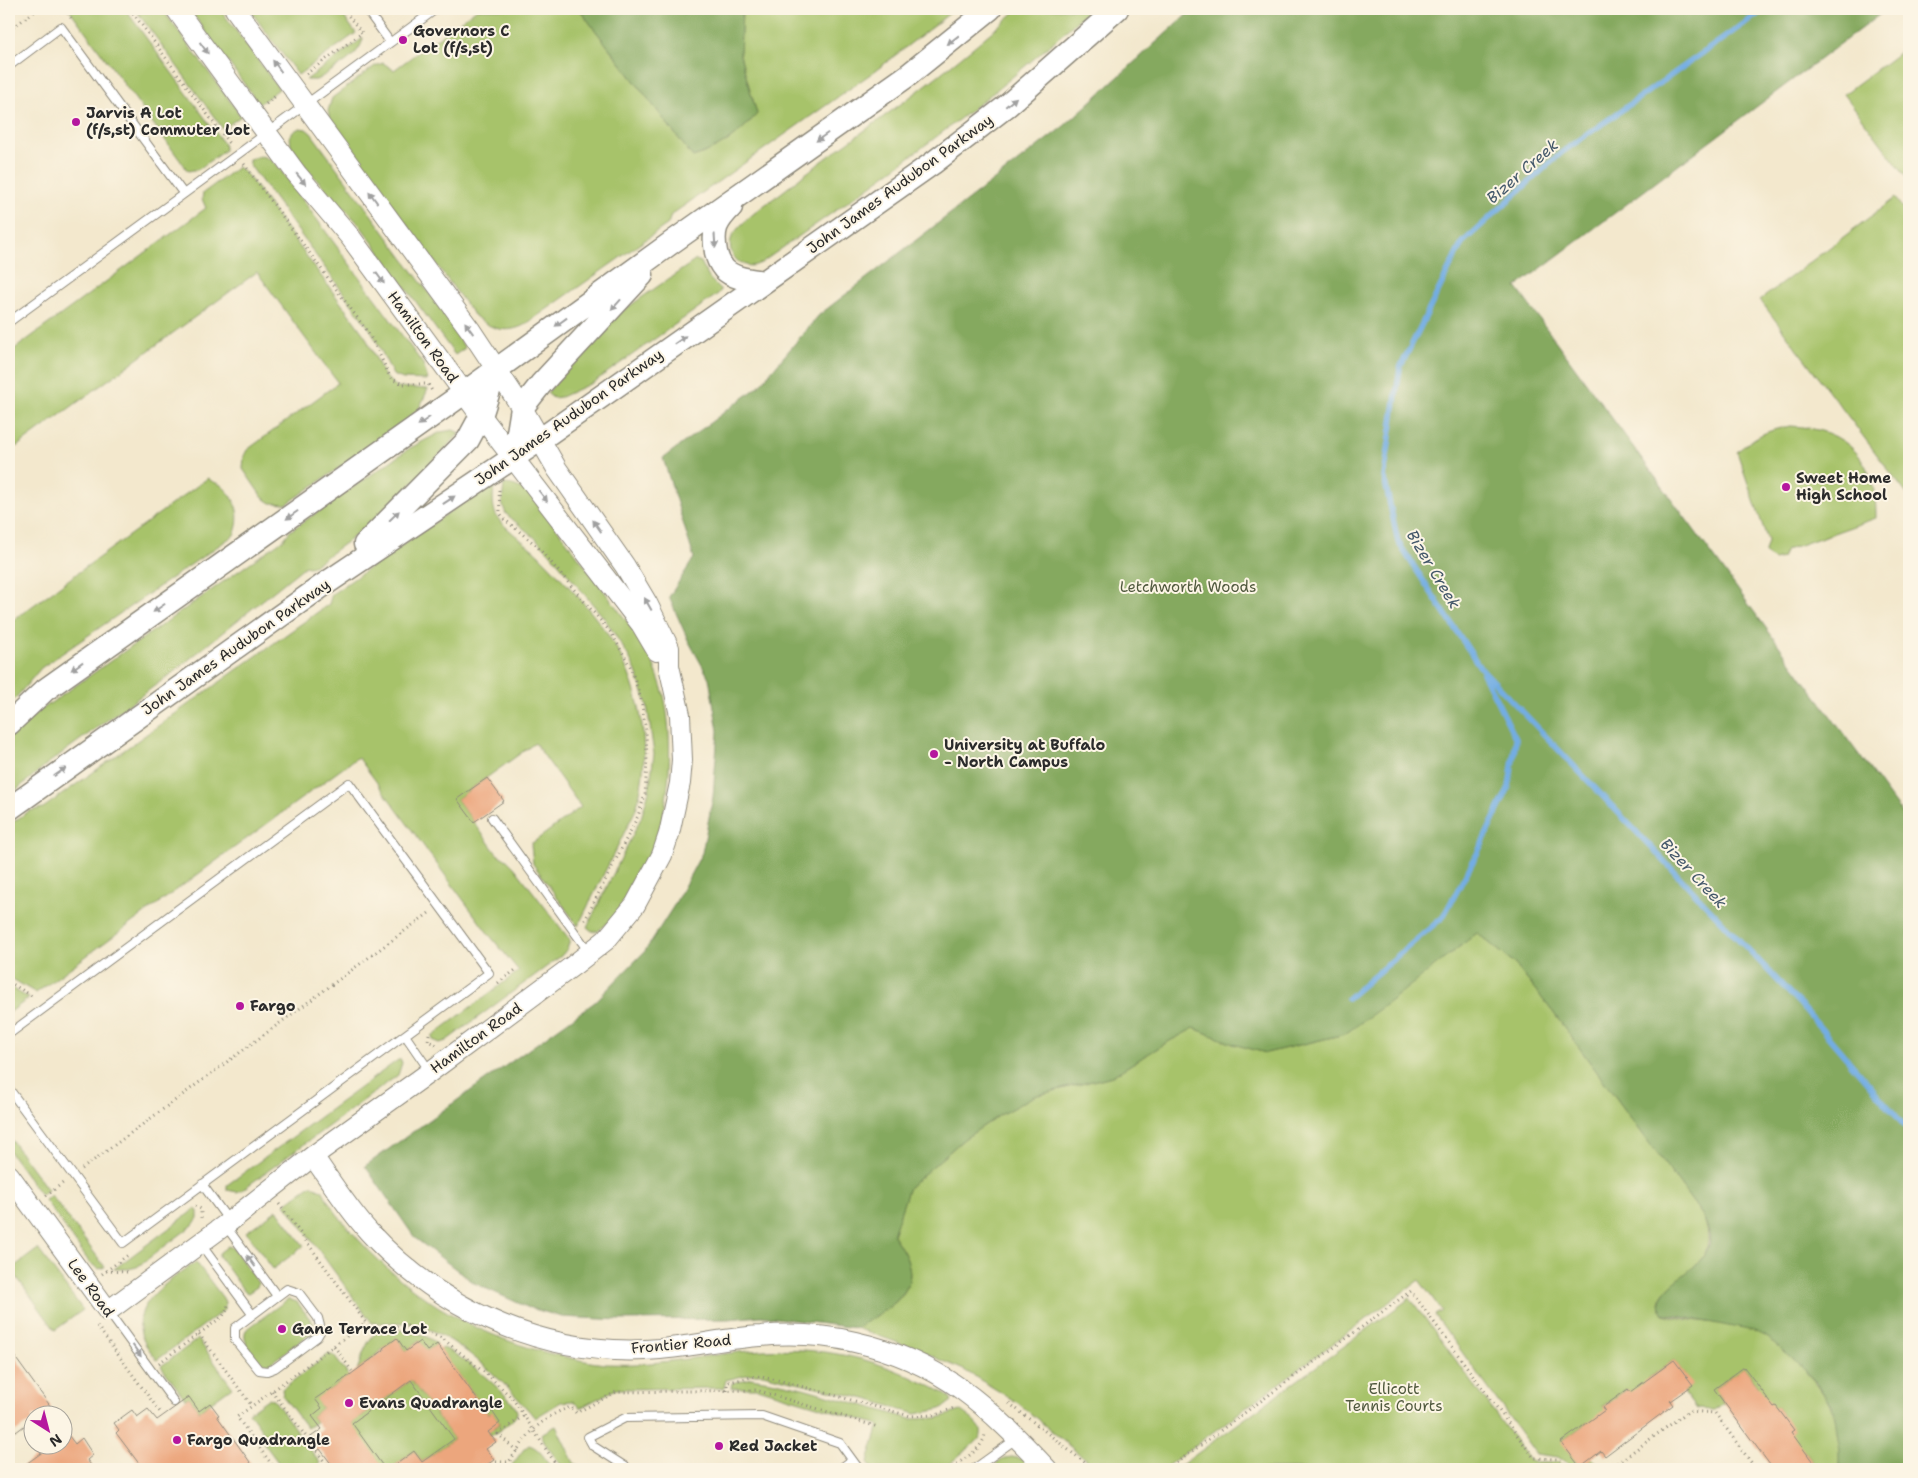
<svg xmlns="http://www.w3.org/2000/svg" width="1918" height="1478" font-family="'Shantell Sans',sans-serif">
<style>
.green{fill:#a7c36a;stroke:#69774a}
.forest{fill:#85a95e;stroke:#586a44}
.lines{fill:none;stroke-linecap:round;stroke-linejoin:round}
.stream{stroke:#73ade3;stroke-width:5.5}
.building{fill:#eca67d}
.service-casing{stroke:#8f8a7c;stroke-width:10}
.tertiary-casing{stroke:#8f8a7c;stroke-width:22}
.secondary-casing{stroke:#8f8a7c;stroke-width:25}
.path{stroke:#8f8a7c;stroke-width:3;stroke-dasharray:1 4;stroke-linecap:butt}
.service{stroke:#fff;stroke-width:8}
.tertiary{stroke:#fff;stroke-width:20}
.secondary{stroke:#fff;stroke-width:22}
.oneway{fill:#a0a0a0}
.poi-dot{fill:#b5179e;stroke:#fcf5e5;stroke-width:2}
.labels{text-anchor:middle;stroke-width:4;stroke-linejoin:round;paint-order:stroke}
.poi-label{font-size:15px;font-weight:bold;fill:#2b2b2b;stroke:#fcf5e5;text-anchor:start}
.street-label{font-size:15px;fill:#2b2b2b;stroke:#fcf5e5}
.park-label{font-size:15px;fill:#50593e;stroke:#fcf5e5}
.water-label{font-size:16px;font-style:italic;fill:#44586b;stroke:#fcf5e5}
</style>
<rect width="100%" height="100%" fill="#fcf5e5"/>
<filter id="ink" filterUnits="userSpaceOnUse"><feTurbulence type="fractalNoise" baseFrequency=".02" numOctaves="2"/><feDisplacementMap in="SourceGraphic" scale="10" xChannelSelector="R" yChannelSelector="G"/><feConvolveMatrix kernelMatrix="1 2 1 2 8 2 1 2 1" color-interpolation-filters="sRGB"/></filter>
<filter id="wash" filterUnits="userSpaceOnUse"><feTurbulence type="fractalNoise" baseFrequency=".0096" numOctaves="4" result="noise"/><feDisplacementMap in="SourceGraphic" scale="20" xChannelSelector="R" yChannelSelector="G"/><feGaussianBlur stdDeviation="1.12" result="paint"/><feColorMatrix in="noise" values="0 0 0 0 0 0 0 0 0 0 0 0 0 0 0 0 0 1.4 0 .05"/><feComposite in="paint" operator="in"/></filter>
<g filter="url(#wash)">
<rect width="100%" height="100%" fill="#f3e8cd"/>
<path class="green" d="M69,9h56l99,135 1,6 -26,19 -11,2z
M135,9h27l79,107 -18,13z
M189,9h31l59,80 -20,15z
M249,9h89l18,24 -58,42z
M477,9h102l114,148c29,-10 43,-20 64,-43l-17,-59 2,-46h213l-76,59 -208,147 -3,9 -142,100c-19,11 -37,5 -53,-10l-143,-194 -2,-9 4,-13 43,-32 8,-3 11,7z
M1018,9h72c-102,95 -215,174 -329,254 -5,2 -9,4 -15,2 -14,-3 -21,-21 -11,-33 12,-15 31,-28 46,-39 25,-20 50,-39 76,-57 56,-40 110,-82 161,-127z
M363,38c-3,19 -28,30 -43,40l-4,2h-10z
M1909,45v136l-65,-87z
M300,128l6,1 5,4 134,182 20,33 -10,7 -96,-131 -50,-53 -18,-25 -1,-10 4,-5z
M261,156l9,3 7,6 146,199 5,16 -25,-1 -10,-4 -21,-43 -123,-168v-5z
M238,167l10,9 117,160 20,41 12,10 31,2 -9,20 -11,11 -121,84 -16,-1 -9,-6 -19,-28 1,-13 3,-6 91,-67 -81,-111 -248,180v-99l197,-145 -4,-9 1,-6z
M1895,198l14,19v280l-149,-197z
M696,260l5,2 8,16 12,12 -3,4 -124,88 -33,15 -8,1 -6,-5 65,-75z
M1791,426c57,3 86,34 85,92l-90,32 -4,8 -8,2 -7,-4 -2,-4 3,-11 -31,-89c18,-16 30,-22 54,-26z
M453,430l7,3 -84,88 -63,45 -4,1 -4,-1 -134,108 -124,90 -38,32v-58l29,-26 246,-173 6,-8 120,-83 31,-16z
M208,478c4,5 9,4 14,8 15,13 20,31 12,49l-193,133 -32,38v-83z
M504,484c12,0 20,6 30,14l113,150c7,18 16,38 19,58 7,43 4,102 -13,143 -5,12 -12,23 -18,34 -9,16 -21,37 -37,48h-6l-5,-4 54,-109 8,-27 5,-37 -7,-49 -11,-34 -7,-14 -24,-38 -55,-66 -16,-16 -28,-23 -4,-11z
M494,485c-1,9 -2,21 2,30 4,10 34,31 44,41 26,27 54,56 74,88 29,48 38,111 22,165l-58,117 -45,-62 -2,-20 50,-37 -46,-64 -78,56 40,55 10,6 7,7 56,73 -3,9 -6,7 -115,85 -6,2 -7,-3 -1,-4 87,-65 -32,-39 -129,-175 -322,236 -27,-16v-152l20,-14 14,-3 286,-204 3,-10 151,-105z
M1477,933l36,29 40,50 150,204c15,39 -5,47 -32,70 -5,4 -10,10 -11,17 0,3 2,8 3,11 29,9 61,7 90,16 14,5 26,16 37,26 37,35 54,61 50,113h-22l-12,-17 -19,-17 6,-5 -17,-24 -7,5 -11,-26 -14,-18 -30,22 10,14 -10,7 -18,-1 -13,-17 9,-7 -18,-25 -24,17 -17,18 -6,-6 -24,17 5,8 -23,10 -23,17 18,26 12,-9 8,11h-24l-18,-12 -22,-3 -101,-139 7,-4 -23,-31 -256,189h-66l-79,-66 -54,-33 -48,-21 -60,-21c22,-14 60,-30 53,-61 -2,-12 -10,-22 -16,-32l16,-48 55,-48 36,-24 34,-19 78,-20 54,-33 28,-15 39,16 33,9 79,-19z
M9,987l20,11 -20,15z
M398,1060h3l1,3 -4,12 -156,115 -5,2 -10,-2v-5z
M9,1137l39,53 -7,5 -32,-44z
M311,1185l12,6c8,18 22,33 35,48 54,60 124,100 203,117 15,3 30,7 45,8 53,3 104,-11 157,-14 54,-3 106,6 154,30 9,4 31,13 35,21l-11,8 -25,5 -46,-14 -107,-26h-12l-25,6 -2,8 -108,1 -36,19 -7,-7 -12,1 -26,16c-28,-34 -83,-89 -128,-95 -11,-1 -24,0 -35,0l-87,-119z
M51,1195l54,72 -6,2 -9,-6 -45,-63z
M195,1209l3,2v7l-5,7 -56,42 -9,2h-14z
M277,1210l27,36 -31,23 -27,-37z
M228,1246l5,2 25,35 -1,4 -9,6 -4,-2 -25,-35v-3z
M38,1249l45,61 -28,20 -44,-61z
M196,1262l27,36 2,4 -1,8 -67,50c-3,-5 -8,-10 -11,-15 -23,-39 24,-64 50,-83z
M1410,1298l121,164h27l8,7h-390z
M288,1299l9,3 16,21v7l-3,4 -41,30c-11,1 -29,-23 -23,-34z
M382,1329c20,1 39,1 55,15l-10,7 -8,-10 -13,10 -9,-13 -40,32c6,-15 10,-34 25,-41z
M198,1339l34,48 -33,24 -10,-14 -4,2 -24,-33z
M443,1348c13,3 76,53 74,65 -1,7 -20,19 -26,23l-2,-4 11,-9 -8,-11 -4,2 -48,-65z
M329,1354l5,2 15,20 -33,23 6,9 -10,8 4,6 -9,6 -24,-32 -1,-7z
M751,1378l25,4 27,6 108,31 26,-1 24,-7c27,19 27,24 0,43 -6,5 -15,14 -22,15 -19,3 -46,0 -66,0l-5,-7 11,-37 -121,-37h-27l1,-5z
M411,1380l43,59 -32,23 -8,-11 -24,18h-22l-3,-4 -13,-42z
M269,1398l5,2 46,63 -6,6h-31l-23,-31 5,-4 -16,-22z
M556,1426l18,37 11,6h-21l-18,-24 -5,-11z
M529,1445c11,3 17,15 23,24h-43l15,-20z
M1012,1457l10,2 10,10h-43l16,-11z"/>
<path class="forest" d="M579,9h163l-2,46 17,59c-21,23 -35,33 -64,43z
M1193,9h694l-371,278 393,536v646h-69v-18l-6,-40 -17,-28 -38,-37 -11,-8 -14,-7 -92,-18c-11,-28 40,-41 47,-67 2,-11 -2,-20 -6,-30l-150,-204 -40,-50 -36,-29 -85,67 -47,34 -79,19 -33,-9 -39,-16 -28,15 -54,33 -78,20 -34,19 -36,24 -55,48 -16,48c6,10 14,20 16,32 7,30 -31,47 -53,61l-95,-12 -33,3 -108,1 -58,-3 -35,-10 -53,-24 -59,-45 -50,-72 230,-164 50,-51 28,-44 29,-54 11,-56 5,-66 -9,-53 -21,-38 -19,-43 25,-39 -31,-100 95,-71 61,-72 245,-189z"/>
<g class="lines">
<path class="stream" d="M1765,9l-204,144 -99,90 -62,125 -16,109 14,65 82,125 319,336 110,128
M1348,998l95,-81 34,-63 32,-67 7,-48 -33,-66"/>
</g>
<g id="blocks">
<path class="building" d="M487,778l17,23 -30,21 -17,-23z
M397,1338l9,13 14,-10 7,10 10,-7 51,70 4,-3 8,12 -12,9 8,10 -10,7 8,11 -13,9h-91l24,-18 8,11 32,-23 -43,-59 -59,43 33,46h-50l-15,-20 -3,2 -9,-12 14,-10 -10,-13 10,-8 -7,-9 13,-9v1l56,-41 -1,-2z
M9,1349l42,58 -12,9h-7v4l-16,12 -7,-10z
M1674,1360l19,25 -23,16 3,4 -68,51 -4,-5 -21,16 -19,-25 44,-32 -2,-3 25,-18 2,3z
M1744,1367l30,40 2,-1 18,24 -3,2 27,37h-45l-59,-80z
M189,1397l10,14 11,-8 9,12 -2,1 38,53h-112l-27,-36 3,-3 -5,-7 18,-13 5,7 11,-8 9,11z
M62,1427l13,17 7,-6 11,17 -6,5 7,9h-75l32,-23h11z"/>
</g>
</g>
<g filter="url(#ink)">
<use href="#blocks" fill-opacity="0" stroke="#8f8a7c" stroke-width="1"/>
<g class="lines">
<defs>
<path id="service" d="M366,9l24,33
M9,66l52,-39 122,166
M9,322l427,-313
M492,818l97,134
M9,1034l340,-251 140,190 -366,270 -114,-154
M405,1035l24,35
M202,1184l27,37
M225,1225l52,71
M200,1243l52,71
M287,1289l12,4 19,25 3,12 -4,7 -42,31 -8,3 -8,-1 -24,-30v-12z
M108,1311l66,91
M629,1469l-36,-23 -5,-9 37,-19 137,-2 78,27 19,26
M840,1469l12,-9
M974,1469l42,-30"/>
<path id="tertiary" d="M176,9l120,164 55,65 130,178 160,208 16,27
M313,1156c18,26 35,53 56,76 73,80 182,127 291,117 34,-3 67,-11 101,-13 31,-3 63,-1 94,6 86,19 134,65 192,127
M9,1175l99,136 121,-89 84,-66 117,-84 144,-107 32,-25 29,-35 27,-50 7,-21 11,-51 2,-23 -2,-45 -11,-49v-18l-22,-45 -22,-37 -68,-97 -35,-61 -51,-77 -236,-322"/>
<path id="secondary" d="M731,207c-15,15 -19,23 -15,45 1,6 4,12 8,17 10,10 27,11 40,13
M514,457l8,-49 19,-24 101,-109
M365,544l103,-104 13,-24 15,-47
M9,724l36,-34 419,-297 207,-150 236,-167 83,-67
M9,809l313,-223 219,-147 392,-276 75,-58 109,-96"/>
</defs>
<use href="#service" class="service-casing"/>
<use href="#tertiary" class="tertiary-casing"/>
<use href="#secondary" class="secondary-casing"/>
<path class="path" d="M65,9l6,9
M130,9l100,136
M9,30l29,-21
M306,74l56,-41 -19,-24
M266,104l11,-9
M223,135l16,-12
M244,164l123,167 11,20 13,28 12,5h25l4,7
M499,490l1,23 4,6 33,27 75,88 18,32 11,33 5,31 1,30 -2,35 -7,21 -55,108
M9,982l23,14
M498,983l19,-14
M429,1034l-1,7 9,4
M82,1169l347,-256
M46,1196l17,-13
M279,1204l90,123 38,-1 35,12 49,40 22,21 46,70
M195,1206l6,3v9
M106,1271l22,-16
M102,1274l4,-3 22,1
M97,1326l63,86
M199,1334l53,72
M334,1346l18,25
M159,1363l64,-47 4,-6 1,-7
M272,1391l58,78
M727,1391v-8l2,-1 28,-6 25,5 128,35 25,-1 19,-7
M1009,1403l84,66
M517,1451l-19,-17 27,-19
M496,1462h13
M275,1469l-38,-52 129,-95
M320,1469l6,-5
M504,1469c20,-28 32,-51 67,-62l5,6 40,-21 140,-2 122,37
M948,1469c13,-8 35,-19 37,-35
M1168,1469l243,-178 123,167 24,1 13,10
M1609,1469l80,-58 26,2 41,56"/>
<use href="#service" class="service"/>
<use href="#tertiary" class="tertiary"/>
<use href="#secondary" class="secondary"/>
</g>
<defs><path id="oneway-solid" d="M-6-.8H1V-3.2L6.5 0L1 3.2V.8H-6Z" transform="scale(1.25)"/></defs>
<g class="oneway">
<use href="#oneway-solid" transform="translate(953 40) rotate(142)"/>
<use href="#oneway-solid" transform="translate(204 48) rotate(54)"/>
<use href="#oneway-solid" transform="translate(277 66) rotate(-126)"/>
<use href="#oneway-solid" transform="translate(1011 102) rotate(-40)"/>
<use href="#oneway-solid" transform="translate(822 137) rotate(145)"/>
<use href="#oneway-solid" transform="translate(301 179) rotate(50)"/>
<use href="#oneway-solid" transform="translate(373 197) rotate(-126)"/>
<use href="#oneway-solid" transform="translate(715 241) rotate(86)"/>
<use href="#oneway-solid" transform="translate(380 278) rotate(54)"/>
<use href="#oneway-solid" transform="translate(616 305) rotate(132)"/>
<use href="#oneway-solid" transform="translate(561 322) rotate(144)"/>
<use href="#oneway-solid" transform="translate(469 328) rotate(-125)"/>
<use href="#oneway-solid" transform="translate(680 340) rotate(-35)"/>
<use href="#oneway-solid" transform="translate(424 421) rotate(145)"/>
<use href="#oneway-solid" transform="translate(543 496) rotate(52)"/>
<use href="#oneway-solid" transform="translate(449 500) rotate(-34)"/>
<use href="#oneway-solid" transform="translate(292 515) rotate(145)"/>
<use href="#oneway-solid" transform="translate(394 516) rotate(-44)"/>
<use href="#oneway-solid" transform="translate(597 526) rotate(-125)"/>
<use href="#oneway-solid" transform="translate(648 604) rotate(-119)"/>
<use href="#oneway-solid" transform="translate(159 608) rotate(145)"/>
<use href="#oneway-solid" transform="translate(77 666) rotate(144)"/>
<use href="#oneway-solid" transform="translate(60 772) rotate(-35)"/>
<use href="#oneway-solid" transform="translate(251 1261) rotate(-126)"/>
<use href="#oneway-solid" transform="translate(137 1351) rotate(54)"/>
</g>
</g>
<g class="poi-dot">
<circle cx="403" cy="40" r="5"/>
<circle cx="76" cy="122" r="5"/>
<circle cx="1786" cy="487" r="5"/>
<circle cx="934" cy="754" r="5"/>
<circle cx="240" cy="1006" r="5"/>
<circle cx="282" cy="1329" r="5"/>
<circle cx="349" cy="1403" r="5"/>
<circle cx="177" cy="1440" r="5"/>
<circle cx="719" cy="1446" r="5"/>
</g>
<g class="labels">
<g class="poi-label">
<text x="413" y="36">Governors C<tspan x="413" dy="17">Lot (f/s,st)</tspan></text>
<text x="86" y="118">Jarvis A Lot<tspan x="86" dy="17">(f/s,st) Commuter Lot</tspan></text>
<text x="1796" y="483">Sweet Home<tspan x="1796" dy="17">High School</tspan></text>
<text x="944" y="750">University at Buffalo<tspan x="944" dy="17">- North Campus</tspan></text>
<text x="250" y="1011">Fargo</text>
<text x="292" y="1334">Gane Terrace Lot</text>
<text x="359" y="1408">Evans Quadrangle</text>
<text x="187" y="1445">Fargo Quadrangle</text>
<text x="729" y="1451">Red Jacket</text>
</g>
<g class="street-label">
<text transform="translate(900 184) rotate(-36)" y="5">John James Audubon Parkway</text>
<text transform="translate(423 337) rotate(54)" y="5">Hamilton Road</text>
<text transform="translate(569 417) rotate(-35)" y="5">John James Audubon Parkway</text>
<text transform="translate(236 647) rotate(-35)" y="5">John James Audubon Parkway</text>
<text transform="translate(476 1038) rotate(-36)" y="5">Hamilton Road</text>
<text transform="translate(91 1288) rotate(54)" y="5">Lee Road</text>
<text transform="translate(681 1344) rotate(-5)" y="5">Frontier Road</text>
</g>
<g class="park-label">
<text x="1188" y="592">Letchworth Woods</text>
<text x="1394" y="1394">Ellicott<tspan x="1394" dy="17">Tennis Courts</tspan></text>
</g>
<g class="water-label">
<text transform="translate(1522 171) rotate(-41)" y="6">Bizer Creek</text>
<text transform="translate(1434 569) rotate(59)" y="6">Bizer Creek</text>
<text transform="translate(1694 873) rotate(47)" y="6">Bizer Creek</text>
</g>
</g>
<rect width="1918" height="1478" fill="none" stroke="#fcf5e5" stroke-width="30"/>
<g transform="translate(48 1430) rotate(144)"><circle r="24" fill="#fcf5e5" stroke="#a8a49b"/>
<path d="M0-4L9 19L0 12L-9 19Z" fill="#b5179e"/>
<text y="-8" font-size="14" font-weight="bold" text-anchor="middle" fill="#2b2b2b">N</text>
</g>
</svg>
